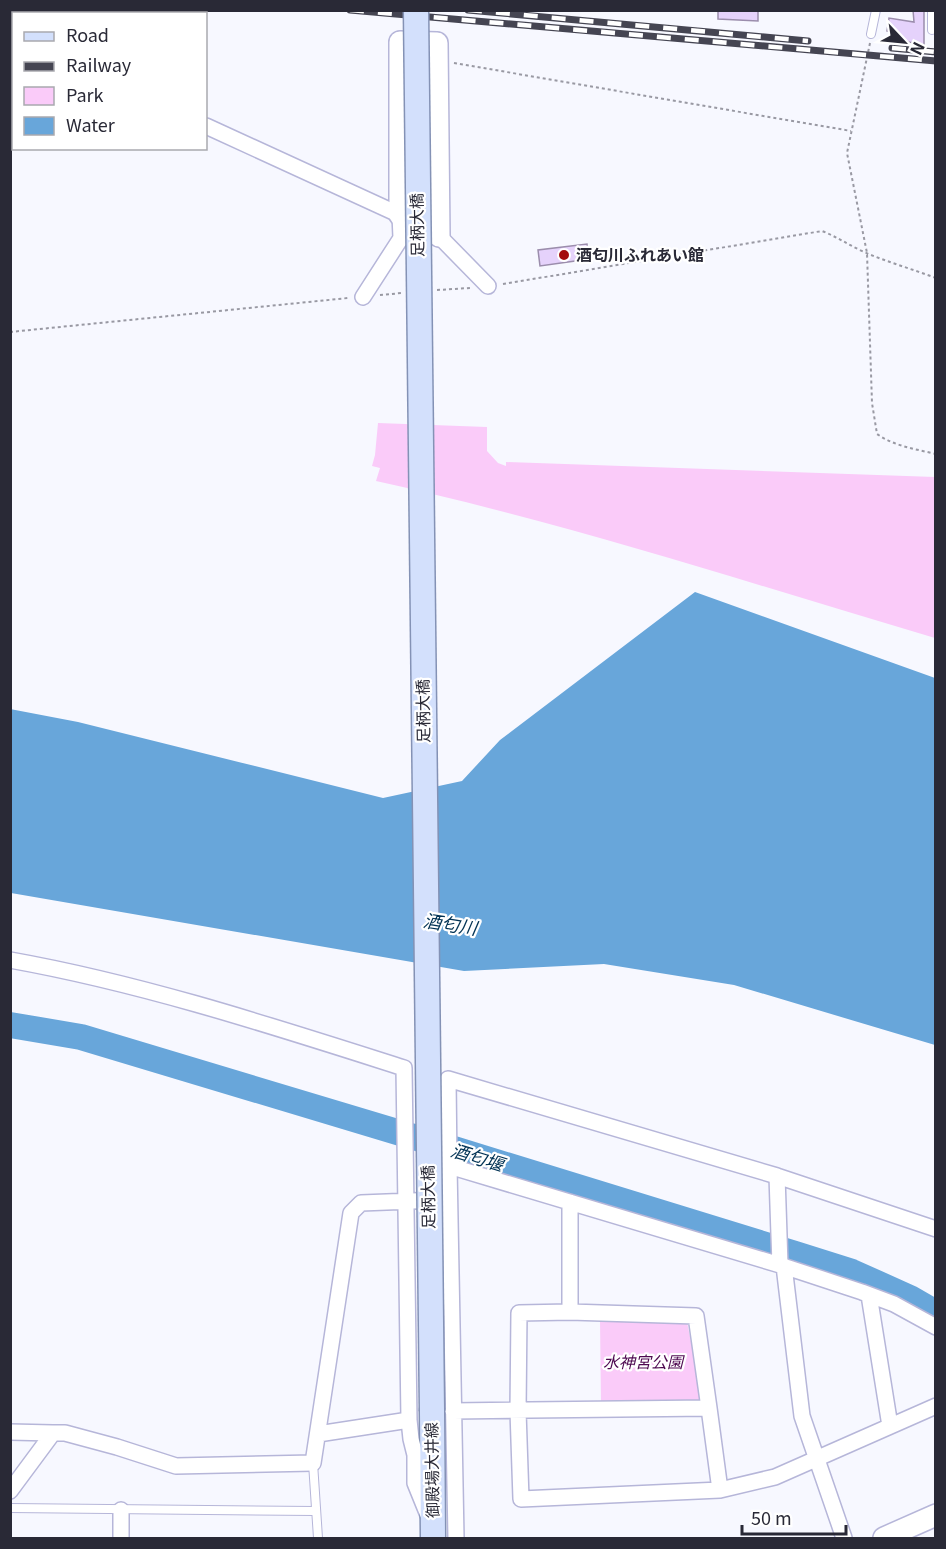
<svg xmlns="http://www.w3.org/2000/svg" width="946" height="1549" font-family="Georgia,'Noto Sans JP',serif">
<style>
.green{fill:#facbf9}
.water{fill:#68a6da}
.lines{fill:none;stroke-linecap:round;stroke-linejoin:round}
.river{stroke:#68a6da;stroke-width:26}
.building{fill:#e5d2fb;stroke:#9b8dac;stroke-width:1.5}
.lane-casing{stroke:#b6b6d9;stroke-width:10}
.street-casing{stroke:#b6b6d9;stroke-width:18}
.secondary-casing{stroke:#b6b6d9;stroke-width:24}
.primary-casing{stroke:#8492b5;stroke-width:27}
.path{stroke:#9999a3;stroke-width:2;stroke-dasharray:3 3;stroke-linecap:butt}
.lane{stroke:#fff;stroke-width:8}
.street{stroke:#fff;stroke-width:15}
.secondary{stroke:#fff;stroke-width:21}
.primary{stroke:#d3e0fc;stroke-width:24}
.rail-casing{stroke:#454552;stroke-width:7}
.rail{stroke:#fff;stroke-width:4.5;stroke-dasharray:14;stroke-linecap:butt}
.primary-bridge-casing{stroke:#8492b5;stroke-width:27;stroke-linecap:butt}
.primary-bridge{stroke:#d3e0fc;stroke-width:24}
.poi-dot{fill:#a30c0d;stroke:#fff;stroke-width:2}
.labels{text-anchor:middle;stroke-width:4.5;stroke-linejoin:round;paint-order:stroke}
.street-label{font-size:16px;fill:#292936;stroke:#fff}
.poi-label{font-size:16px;font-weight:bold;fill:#292936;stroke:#fff;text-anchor:start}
.park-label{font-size:16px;font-style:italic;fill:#4d0850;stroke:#fff}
.water-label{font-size:18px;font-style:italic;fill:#003254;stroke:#fff}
</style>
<rect width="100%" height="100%" fill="#f7f8ff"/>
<path class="green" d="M378,423l109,4v24l11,12 8,3v-4l429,15v161c-185,-55 -369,-115 -559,-157l4,-13 -8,-2 3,-11z
M600,1320l87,2 16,79 -102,4z"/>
<path class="water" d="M695,592l240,86v367l-201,-60 -130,-21 -140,7 -453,-78 -1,-184 68,13 305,76 79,-17 38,-41z"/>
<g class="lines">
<path class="river" d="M10,1025l71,12 376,113 338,104 57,18 58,26 26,15"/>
</g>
<path class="building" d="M718,10h40v11l-40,-2z
M913,10h11v40h-9v-7l-26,-3 1,-8 -3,-1 2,-13 25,4z
M587,244l2,15 -49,7 -2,-16z"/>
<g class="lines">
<defs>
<path id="lane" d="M932,10v20
M871,34l5,-24
M313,1463l5,75
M10,1508l305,3"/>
<path id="street" d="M84,14v-4
M206,126l194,89 1,23 -38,59
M431,236h8l49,50
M10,960c134,24 265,67 394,108l5,352 2,19 4,16v28l13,32
M449,1166l-1,-87 329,97 159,53
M777,1176l3,89
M570,1202v110
M784,1266l18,150 42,122
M869,1295l21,131
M709,1408l11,82
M453,1411l256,-3 -13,-92 -126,-4 -51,1 -1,98 3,88 199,-9 55,-13 161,-71
M10,1432l43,1
M318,1434l91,-14
M10,1491l43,-58h12l52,14 59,19 137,-3 38,-250 10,-10 77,-3
M121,1510v28
M456,1538l-7,-372 331,99 82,27 32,12 42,23"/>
<path id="secondary" d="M400,215v-173l37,1 2,193
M884,1538l52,-23"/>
<path id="primary" d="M432,1411l1,127"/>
</defs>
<use href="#lane" class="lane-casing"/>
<use href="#street" class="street-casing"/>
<use href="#secondary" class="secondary-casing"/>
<use href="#primary" class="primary-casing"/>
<path class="path" d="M870,43l-23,110 20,100 5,150 5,31c17,12 38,15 59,20
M454,63l397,68
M503,284l319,-53c15,6 27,14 42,21 23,10 48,17 72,26
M437,290l33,-2
M380,295l22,-2
M10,332l338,-34"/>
<use href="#lane" class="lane"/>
<use href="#street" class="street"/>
<use href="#secondary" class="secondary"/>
<use href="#primary" class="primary"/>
<defs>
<path id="rail" d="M350,10l586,51
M468,10l340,31
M892,48l44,4"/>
</defs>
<use href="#rail" class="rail-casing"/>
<use href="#rail" class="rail"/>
<defs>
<path id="primary-bridge" d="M416,10l16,1401"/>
</defs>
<use href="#primary-bridge" class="primary-bridge-casing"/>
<use href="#primary-bridge" class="primary-bridge"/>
</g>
<circle class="poi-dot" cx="564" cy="255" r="6"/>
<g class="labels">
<g class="street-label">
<text transform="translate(417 225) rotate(-91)" y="6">足柄大橋</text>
<text transform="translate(423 711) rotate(-91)" y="6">足柄大橋</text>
<text transform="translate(428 1197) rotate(-91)" y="6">足柄大橋</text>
<text transform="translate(432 1470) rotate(-91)" y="6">御殿場大井線</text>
</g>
<g class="poi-label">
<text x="576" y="261">酒匂川ふれあい館</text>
</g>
<g class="park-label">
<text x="643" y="1368">水神宮公園</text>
</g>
<g class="water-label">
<text transform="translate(450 925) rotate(9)" y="6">酒匂川</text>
<text transform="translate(477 1158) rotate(17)" y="6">酒匂堰</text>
</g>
</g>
<rect width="946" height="1549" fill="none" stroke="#292936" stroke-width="24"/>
<rect x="12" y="12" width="195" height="138" fill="#ffffff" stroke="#a9a9af" stroke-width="1.5"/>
<rect x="24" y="32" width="30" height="9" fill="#d3e0fc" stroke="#a9a9af" stroke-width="1.5"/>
<text x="66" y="42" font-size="18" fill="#292936">Road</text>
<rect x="24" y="62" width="30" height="9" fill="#454552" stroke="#a9a9af" stroke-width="1.5"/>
<text x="66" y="72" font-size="18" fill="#292936">Railway</text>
<rect x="24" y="87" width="30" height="18" fill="#facbf9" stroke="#a9a9af" stroke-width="1.5"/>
<text x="66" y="102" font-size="18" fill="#292936">Park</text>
<rect x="24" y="117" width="30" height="18" fill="#68a6da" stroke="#a9a9af" stroke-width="1.5"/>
<text x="66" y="132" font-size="18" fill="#292936">Water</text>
<g transform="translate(904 42) rotate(116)" stroke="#ffffff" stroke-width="4.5" paint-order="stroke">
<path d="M0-4.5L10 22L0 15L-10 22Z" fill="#292936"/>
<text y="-9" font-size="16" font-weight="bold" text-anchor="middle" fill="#292936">N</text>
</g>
<path d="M742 1525v9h104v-9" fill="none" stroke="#292936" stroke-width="3"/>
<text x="751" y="1525" font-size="18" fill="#292936" stroke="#ffffff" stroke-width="4.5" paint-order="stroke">50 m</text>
</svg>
